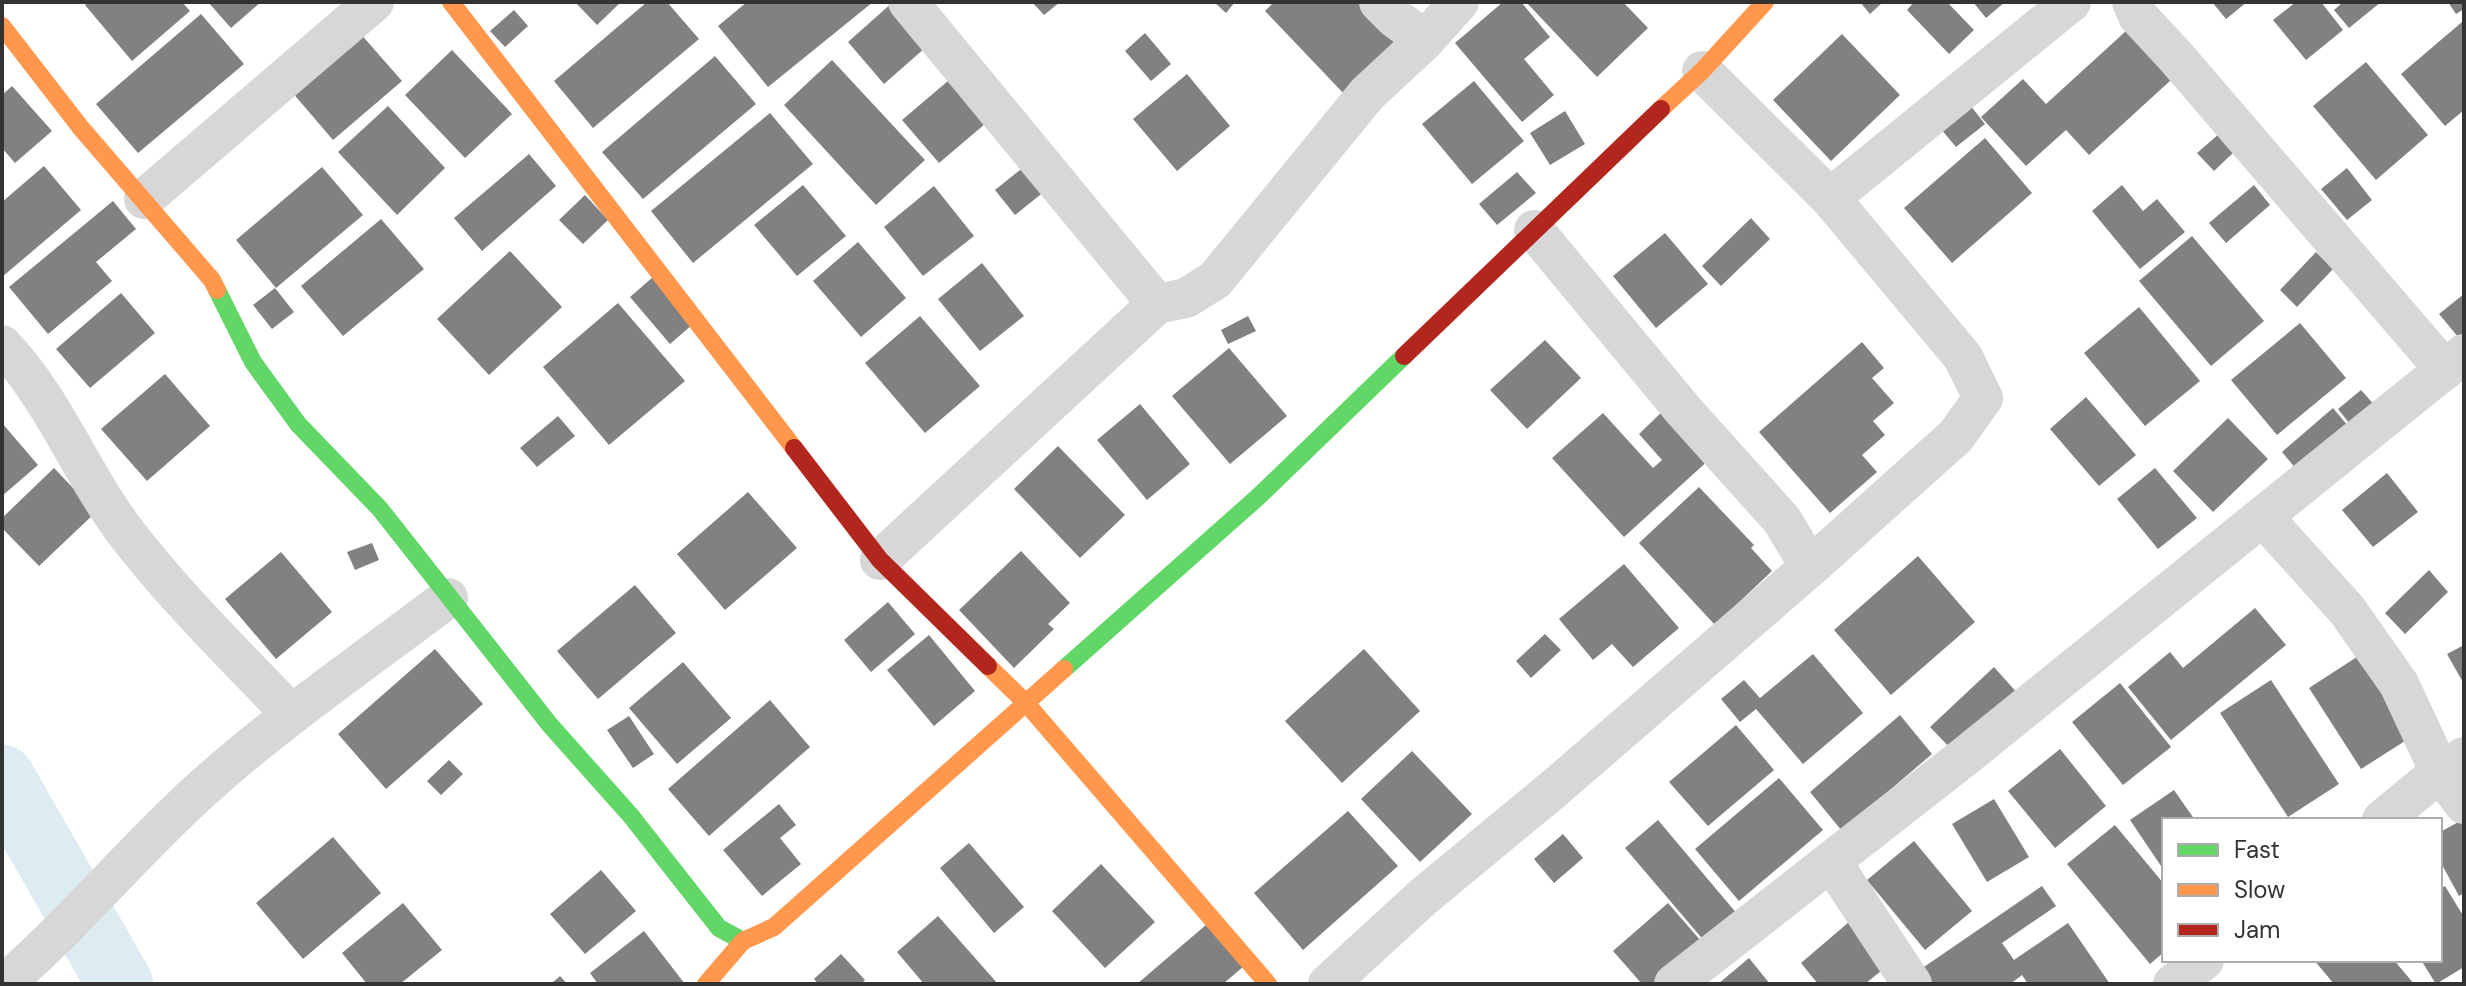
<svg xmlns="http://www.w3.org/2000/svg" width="2466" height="986" font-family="'DM Sans',sans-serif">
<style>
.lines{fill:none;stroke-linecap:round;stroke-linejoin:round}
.river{stroke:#ddebf3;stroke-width:66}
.building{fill:#818181}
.street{stroke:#d7d7d7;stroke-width:40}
.fast{stroke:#63d668;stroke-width:18}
.slow{stroke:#ff974d;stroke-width:18}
.jam{stroke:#b3261e;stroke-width:18}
</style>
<rect width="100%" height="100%" fill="#fff"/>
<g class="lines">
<path class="river" d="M2,778l118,206"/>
</g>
<path class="building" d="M88,2h94l8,9 -58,50 -47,-56z
M208,2h53l-30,26z
M575,2h46l-24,23z
M647,2h20l32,37 -106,89 -39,-47z
M747,2h126l-105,85 -50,-61z
M893,2l41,38 -50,44 -36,-42z
M1032,2h28l-16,13z
M1214,2h21l-9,11z
M1274,2h92l38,41 -57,54 -82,-86z
M1503,2h18l29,35 -26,22 30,36 -32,27 -67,-79z
M1526,2h97l25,26 -51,49z
M1860,2h23l-13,12z
M1914,2h33l27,28 -25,24 -42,-44z
M1973,2h32l-19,16z
M2212,2h35l-21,17z
M2296,2h25l22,28 -37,30 -33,-40z
M2343,2h38l-32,26 -15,-18z
M2448,2h16v7l-8,5z
M514,10l14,16 -23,21 -15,-16z
M201,14l43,50 -106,89 -42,-49z
M2462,22l2,88 -19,16 -44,-52z
M2126,31l45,49 -82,75 -23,-25 -40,36 -45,-49 42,-38 23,25z
M359,32l43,49 -69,59 -42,-49z
M1145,33l26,31 -20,17 -26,-30z
M1842,34l58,61 -69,66 -58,-61z
M452,50l60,64 -47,44 -60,-63z
M715,56l41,48 -113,95 -41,-47z
M832,60l93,100 -49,45 -92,-100z
M2366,62l62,73 -52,45 -63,-74z
M1187,74l43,52 -53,45 -44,-52z
M955,75l37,43 -53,45 -37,-43z
M1474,81l50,60 -52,43 -50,-60z
M12,86l40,45 -37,32 -13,-15v-53z
M1970,105l15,19 -29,23 -16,-19z
M388,106l57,62 -48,47 -59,-63z
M1565,111l20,33 -35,21 -20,-32z
M770,113l43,51 -120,99 -42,-52z
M2219,134l16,17 -21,20 -17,-18z
M1985,138l47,55 -80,70 -48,-55z
M529,154l27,32 -74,65 -28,-33z
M44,166l37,44 -79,67v-75z
M1025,166l20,25 -30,24 -20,-25z
M322,167l41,48 -87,73 -40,-48z
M2347,168l25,32 -25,20 -26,-31z
M1517,172l19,21 -39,32 -18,-21z
M803,185l43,51 -49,40 -43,-51z
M2122,185l21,26 14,-12 28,33 -45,37 -48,-58z
M2254,185l16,20 -44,38 -17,-20z
M934,186l40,50 -51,40 -39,-49z
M585,195l23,25 -25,24 -24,-24z
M113,201l23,28 -40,33 16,19 -64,53 -39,-47z
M1751,218l19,21 -49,47 -19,-20z
M381,219l43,50 -81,67 -42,-50z
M1665,233l43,51 -52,44 -43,-52z
M2192,236l72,85 -53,45 -72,-85z
M858,242l48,56 -45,39 -48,-56z
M510,251l52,56 -73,68 -52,-56z
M2316,252l17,17 -36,38 -17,-17z
M982,263l42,53 -44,35 -42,-52z
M653,277l40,47 -23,20 -40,-47z
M275,288l19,24 -22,17 -19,-24z
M121,293l34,40 -65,55 -34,-39z
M2464,294v40l-5,4 -20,-24z
M618,303l67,78 -76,64 -66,-78z
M2139,307l61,74 -55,45 -61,-73z
M920,316l60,70 -55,47 -60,-70z
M1248,316l8,15 -28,13 -7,-14z
M2300,323l46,55 -69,57 -46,-55z
M1545,340l36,38 -54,51 -37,-39z
M1862,342l22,26 -12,10 22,25 -21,18 12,14 -23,20 15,17 -47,41 -71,-81z
M1229,348l58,68 -57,48 -58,-68z
M165,374l45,52 -63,55 -46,-52z
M2361,390l17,19 -24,20 -16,-20z
M2086,397l50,58 -37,31 -49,-57z
M1140,404l50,60 -43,36 -50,-60z
M1666,408l45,50 -87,79 -72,-79 51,-45 50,55 9,-8 -23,-26z
M2333,408l15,18 -51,44 -15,-18z
M558,416l17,20 -38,31 -17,-19z
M2228,418l40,41 -55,53 -40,-41z
M2,423l36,42 -36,31z
M1058,446l67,69 -45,43 -66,-69z
M54,468l42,44 -57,54 -37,-38v-10z
M2155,468l42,50 -39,31 -41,-50z
M2387,473l31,39 -45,35 -31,-37z
M1699,487l55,58 -3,3 21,23 -57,54 -76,-82z
M748,492l49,56 -72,62 -48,-56z
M372,543l7,17 -24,10 -8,-18z
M1021,551l49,52 -22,21 6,5 -40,39 -55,-58z
M281,552l51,60 -56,47 -51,-60z
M1918,556l57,66 -84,73 -57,-65z
M1624,564l55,64 -46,39 -21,-23 -19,16 -34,-41z
M2429,570l19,22 -43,42 -20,-21z
M635,585l41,48 -78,66 -41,-48z
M888,602l27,32 -44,38 -27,-32z
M2255,608l31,37 -115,95 -43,-53 42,-35 13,16z
M1545,634l16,16 -30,28 -15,-17z
M929,635l46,56 -41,35 -47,-56z
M2464,645v39l-17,-30z
M435,649l48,55 -97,85 -48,-55z
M1364,649l56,62 -78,72 -57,-62z
M2363,653l53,81 -55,35 -52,-81z
M1813,654l50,59 -60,51 -47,-55 -16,13 -19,-23 23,-19 16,18z
M683,662l48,56 -54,46 -48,-56z
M1994,667l25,28 -63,59 -26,-27z
M2271,680l68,104 -51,33 -68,-104z
M2120,683l51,64 -48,38 -51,-63z
M770,700l40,47 -101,89 -41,-47z
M1900,715l32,39 -90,77 -32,-39z
M629,716l25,38 -21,14 -26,-38z
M1736,725l38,45 -66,56 -39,-44z
M2060,749l46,57 -51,42 -47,-57z
M1412,751l60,63 -52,48 -59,-63z
M449,760l14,14 -22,21 -14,-14z
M1779,778l44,52 -84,71 -44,-52z
M2174,790l21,30h-31v45l-3,1 -31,-46z
M1994,799l35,58 -42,25 -35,-58z
M779,804l17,21 -16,13 21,26 -39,32 -39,-46z
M1348,811l50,55 -95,84 -49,-57z
M2464,819v74l-5,3 -19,-35v-29z
M1658,820l80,95 -32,28 -81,-95z
M2115,825l49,59v68l-14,12 -83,-100z
M1563,834l20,24 -29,25 -20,-24z
M333,837l48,56 -78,66 -47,-56z
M1914,841l58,70 -47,39 -58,-70z
M969,843l55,64 -30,26 -54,-65z
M1101,864l54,58 -50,46 -53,-57z
M601,870l35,41 -51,43 -35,-40z
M2042,886l14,20 -54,37 12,17 54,-37 42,61h-82l-6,-9 -12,9h-79l-10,-15z
M2445,886l19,31v50l-28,17 -15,-24h19v-71z
M403,903l39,47 -42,34h-33l-25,-31z
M1668,903l39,45 -42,36h-23l-29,-33z
M938,916l60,68h-74l-27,-32z
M1849,922l38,44 -22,18h-47l-17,-21z
M1207,924l37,42 -21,18h-86z
M644,931l41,53h-87l-8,-11z
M841,954l24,26 -4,4h-43l-4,-5z
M1749,958l21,26h-52z
M2314,960h80l20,24h-80z
M560,976l7,8h-16z"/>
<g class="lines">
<path class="street" d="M908,2l249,302
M1379,2l16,16 30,22
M2132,2l6,14 38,41 269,313
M1702,71l128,127 133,159 20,41 -27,38 -146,131
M1830,198l241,-196
M144,199l230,-197
M2,345c52,54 79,129 125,189 49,64 109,122 165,181
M2264,518l83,92 52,74 41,88 24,32
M880,560l277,-256 29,-6 29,-18 152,-186 58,-54 34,-38
M2382,820l58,-48 24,-15
M1831,861l81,123
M4,984c71,-61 130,-134 199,-196 77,-69 163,-128 245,-190
M1328,984l95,-87 133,-110 254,-220 -28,-47 -98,-109 -150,-181
M1674,984l289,-226 501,-404
M2173,984l31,-24"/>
<path class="fast" d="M217,290l36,72 45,62 82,85 170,216 81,91 88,112 24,13
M1064,669l194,-172 146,-141"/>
<path class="slow" d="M451,2l343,446
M2,26l79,102 131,152 5,10
M1661,109l41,-38 63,-69
M988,666l38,37 242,281
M706,984l37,-43 31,-14 290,-258"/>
<path class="jam" d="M1404,356l257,-247
M794,448l86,112 108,106"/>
</g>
<rect width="2466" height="986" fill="none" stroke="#333333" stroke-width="8"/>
<rect x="2162" y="818" width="280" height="144" fill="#ffffff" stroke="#adadad" stroke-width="2"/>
<rect x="2178" y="844" width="40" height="12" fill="#63d668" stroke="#adadad" stroke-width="2"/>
<text x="2234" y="858" font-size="24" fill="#333333">Fast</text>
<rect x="2178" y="884" width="40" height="12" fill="#ff974d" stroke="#adadad" stroke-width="2"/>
<text x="2234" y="898" font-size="24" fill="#333333">Slow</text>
<rect x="2178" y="924" width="40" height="12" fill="#b3261e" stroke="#adadad" stroke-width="2"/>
<text x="2234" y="938" font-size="24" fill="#333333">Jam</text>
</svg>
